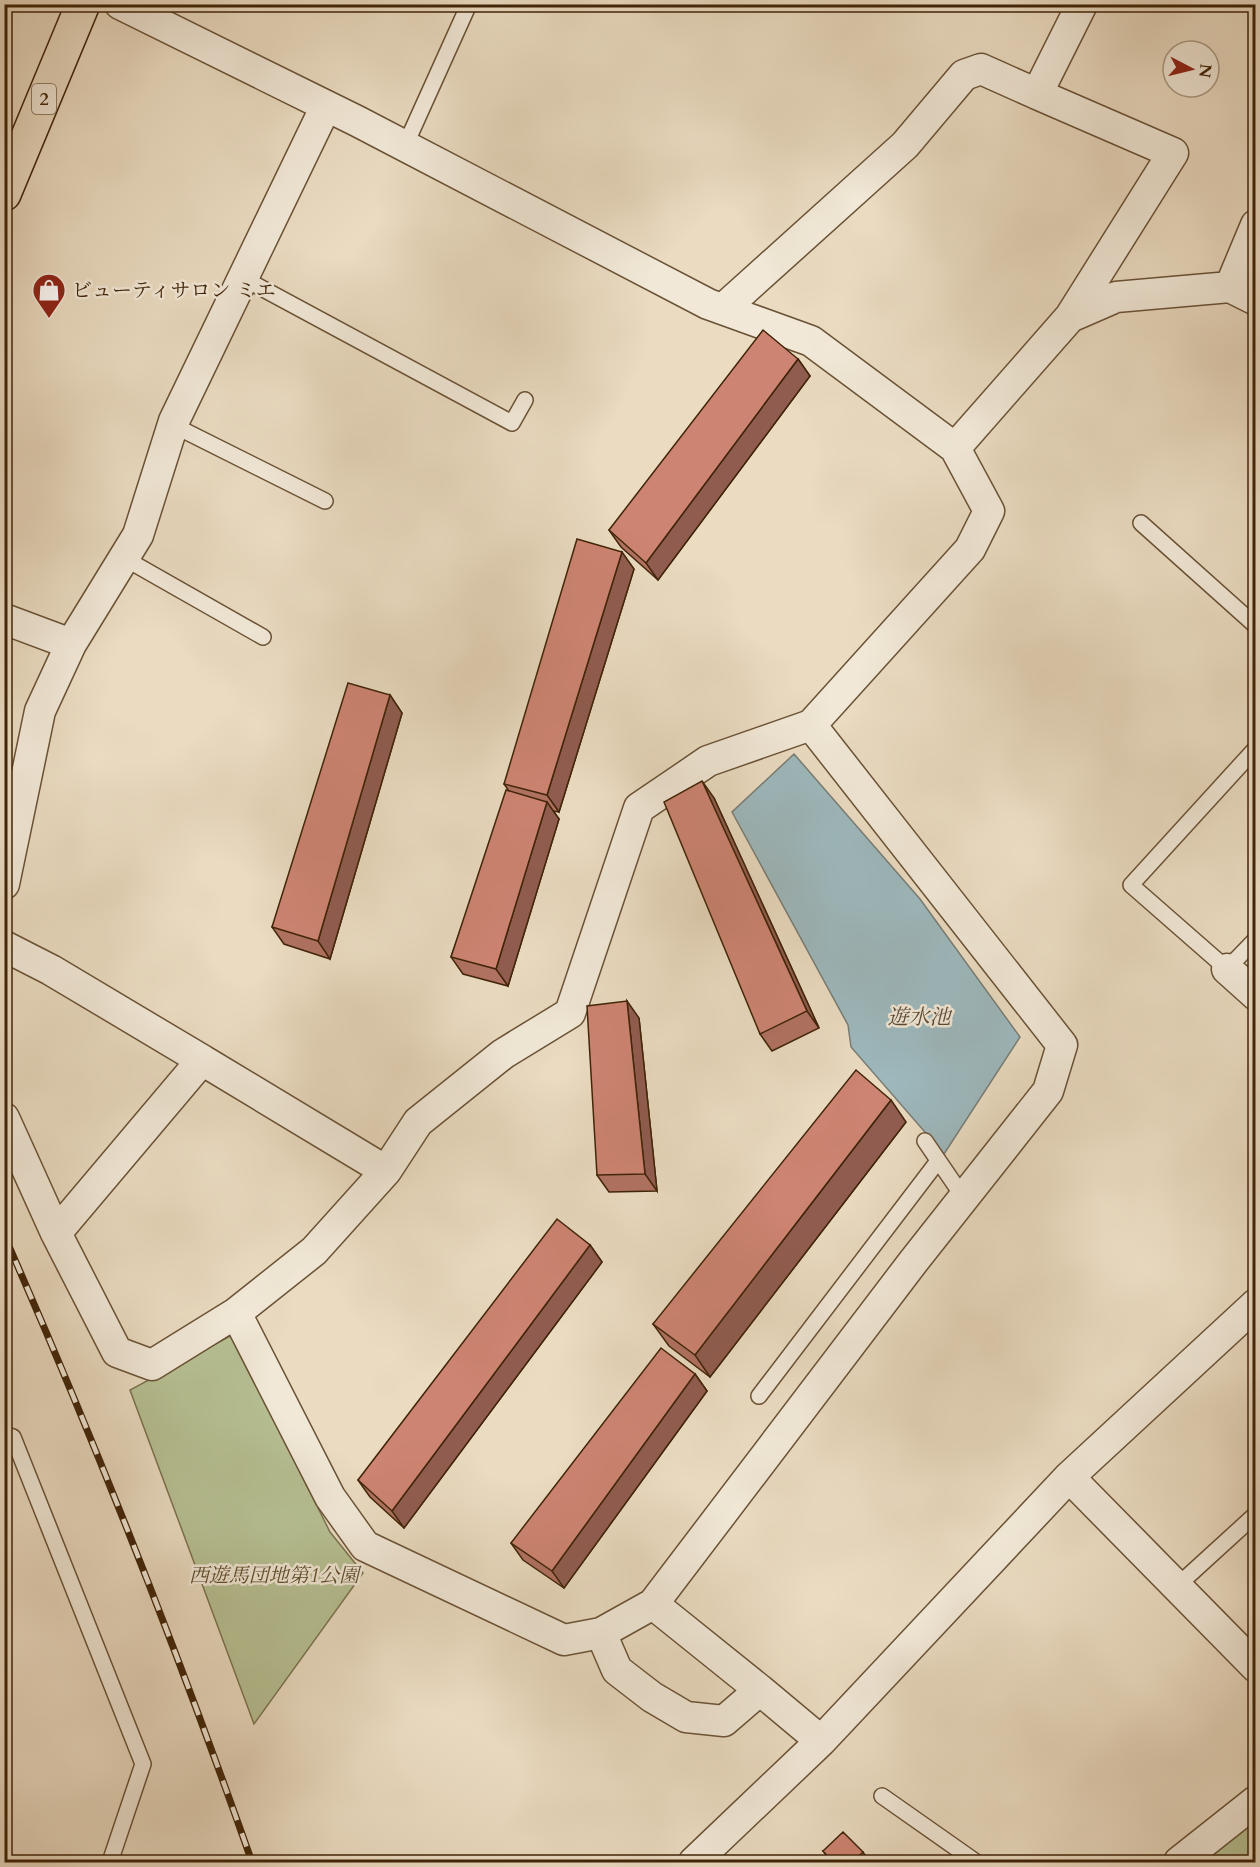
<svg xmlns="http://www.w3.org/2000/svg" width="1260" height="1867" font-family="Cardo,'Noto Serif JP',serif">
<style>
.green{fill:#b6c093;stroke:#7b724e;stroke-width:1.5}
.water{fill:#9db8bd;stroke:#787d75;stroke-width:1.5}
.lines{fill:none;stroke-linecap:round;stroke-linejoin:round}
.lane-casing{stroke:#6a5236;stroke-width:18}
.street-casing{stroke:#6a5236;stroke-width:33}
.primary-casing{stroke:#402408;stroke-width:36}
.lane{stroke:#f1e8d7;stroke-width:15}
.street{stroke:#f1e8d7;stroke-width:30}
.primary{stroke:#eadbc1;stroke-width:33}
.rail-casing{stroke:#402408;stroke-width:7}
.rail{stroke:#f1e8d7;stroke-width:4.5;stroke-dasharray:14;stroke-linecap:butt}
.wall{fill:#b07262;stroke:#402408;stroke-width:1.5}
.shaded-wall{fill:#905c50;stroke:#402408;stroke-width:1.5}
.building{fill:#cd8472;stroke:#402408;stroke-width:1.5}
.labels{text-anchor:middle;stroke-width:5;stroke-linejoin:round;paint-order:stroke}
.shield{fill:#f1e8d7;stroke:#755f46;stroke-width:1.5}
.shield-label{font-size:18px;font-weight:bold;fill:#402408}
.poi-label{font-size:20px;fill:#402408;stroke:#f1e8d7;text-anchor:start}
.park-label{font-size:20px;font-style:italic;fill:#5e4b2b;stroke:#f1e8d7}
.water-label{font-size:21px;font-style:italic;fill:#574935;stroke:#f1e8d7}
</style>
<rect width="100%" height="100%" fill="#eadbc1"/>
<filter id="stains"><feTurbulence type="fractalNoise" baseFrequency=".00333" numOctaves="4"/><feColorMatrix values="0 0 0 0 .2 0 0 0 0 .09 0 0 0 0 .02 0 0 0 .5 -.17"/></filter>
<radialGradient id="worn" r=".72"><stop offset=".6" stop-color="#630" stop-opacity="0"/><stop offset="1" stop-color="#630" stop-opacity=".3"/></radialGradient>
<path class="green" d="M232,1335l98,197 33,41 -109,151 -124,-334z
M1255,1816v46h-59z"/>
<path class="water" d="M794,754l126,145 100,138 -76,117 -93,-107 -3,-22 -116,-213z"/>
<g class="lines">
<defs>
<path id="lane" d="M405,146l64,-142
M243,278l269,145 13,-23
M173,425l152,76
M1141,523l115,103
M124,558l139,79
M1256,748l-125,137 96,84 29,-30
M925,1141l39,57
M759,1396l179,-235
M4,1434l9,3 130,327 -33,98
M1176,1587l80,-73
M882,1796l94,66"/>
<path id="street" d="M1230,287l26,-62
M723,309l182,-164 59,-70 17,-6 56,25
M1070,317l103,-164 -136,-59 45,-90
M955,448l115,-131 46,-20 114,-10 26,13
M4,619l67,25 67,-109 36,-114 152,-315
M4,884l36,-173 31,-67
M4,946l47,24 151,90 -146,173
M1227,969l29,26
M202,1060l184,111 -72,80 -78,62
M4,1118l52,115 61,119 35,13 84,-52 94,184 35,49 199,94 37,-7 52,-29 260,-342 135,-171 14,-46 -251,-320 159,-176 19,-38 -34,-63 -144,-107 -103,-37 -351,-183 -237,-117
M386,1171l32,-49 85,-68 67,-41 69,-205 69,-47 103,-36
M1069,1477l187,190
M601,1633l16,37 35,27 34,20 38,4 36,-31 -107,-86
M760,1690l61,51
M694,1862l127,-121 248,-264 187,-173
M1179,1862l77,-61"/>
<path id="primary" d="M4,194l79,-190"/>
</defs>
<use href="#lane" class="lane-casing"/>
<use href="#street" class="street-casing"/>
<use href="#primary" class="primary-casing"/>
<use href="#lane" class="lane"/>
<use href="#street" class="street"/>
<use href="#primary" class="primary"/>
<defs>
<path id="rail" d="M4,1235c91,206 173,415 248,627"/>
</defs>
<use href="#rail" class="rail-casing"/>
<use href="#rail" class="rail"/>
</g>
<path class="wall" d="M798,359l12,17 -152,204 -37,-33 -12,-17z
M634,569l-75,243 -6,-1 6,8 -51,167 -45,-12 -12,-17 58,-166 -5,-7z
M390,695l12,18 -72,246 -46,-15 -12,-17z
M714,798l105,230 -47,23 -12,-17z
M639,1018l18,173 -48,1 -12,-17z
M906,1122l-196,255 -41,-31 -16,-22z
M590,1245l12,17 -198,266 -34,-31 -12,-17z
M695,1374l12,17 -143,197 -41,-28 -12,-17z
M823,1851l40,1 4,6 -5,5h-30z"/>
<path class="shaded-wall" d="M798,359l12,17 -152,204 -12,-17z
M622,552l12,17 -75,243 -12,-17z
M390,695l12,18 -72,246 -12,-18z
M702,781l12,17 105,230 -12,-17z
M547,802l12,17 -51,167 -12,-17z
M627,1001l12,17 18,173 -12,-17z
M891,1100l15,22 -196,255 -15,-22z
M590,1245l12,17 -198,266 -12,-17z
M695,1374l12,17 -143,197 -12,-17z"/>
<path class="building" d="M763,330l35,29 -152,204 -37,-33z
M577,539l45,13 -75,243 -43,-11z
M348,683l42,12 -72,246 -46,-14z
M702,781l105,230 -47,23 -96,-232z
M506,790l41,12 -51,167 -45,-12z
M627,1001l18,173 -48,1 -10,-169z
M856,1070l35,30 -196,255 -42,-31z
M557,1219l33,26 -198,266 -34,-31z
M661,1348l34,26 -143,197 -41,-28z
M843,1832l20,20 -11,11h-18l-11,-12z"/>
<defs>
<symbol id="shop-pin" viewBox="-11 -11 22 30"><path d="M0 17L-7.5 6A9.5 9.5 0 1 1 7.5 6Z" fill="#8f2418" stroke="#f1e8d7"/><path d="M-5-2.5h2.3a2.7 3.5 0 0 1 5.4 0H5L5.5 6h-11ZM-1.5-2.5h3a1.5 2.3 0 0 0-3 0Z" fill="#fff"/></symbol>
</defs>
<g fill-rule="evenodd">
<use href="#shop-pin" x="30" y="271" width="38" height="52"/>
</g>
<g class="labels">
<rect class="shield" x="32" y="84" width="24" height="30" rx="4.5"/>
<g class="shield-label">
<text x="44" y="105">2</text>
</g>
<g class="poi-label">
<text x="72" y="297">ビューティサロン ミエ</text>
</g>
<g class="park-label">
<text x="274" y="1582">西遊馬団地第1公園</text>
</g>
<g class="water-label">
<text x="919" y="1024">遊水池</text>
</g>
</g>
<rect width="1260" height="1867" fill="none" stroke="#eadbc1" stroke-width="24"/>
<rect x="6" y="6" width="1248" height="1855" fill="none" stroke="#402408" stroke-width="3"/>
<rect x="12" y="12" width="1236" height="1843" fill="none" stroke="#402408" stroke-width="1.5"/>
<g transform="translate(1191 69) rotate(97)"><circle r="28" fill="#f1e8d7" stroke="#aa9a84" stroke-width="1.5"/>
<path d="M0-4.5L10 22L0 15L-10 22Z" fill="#8f2418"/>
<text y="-9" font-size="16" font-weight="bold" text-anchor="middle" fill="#402408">N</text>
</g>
<rect width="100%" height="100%" filter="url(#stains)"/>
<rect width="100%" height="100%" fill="url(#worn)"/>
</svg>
